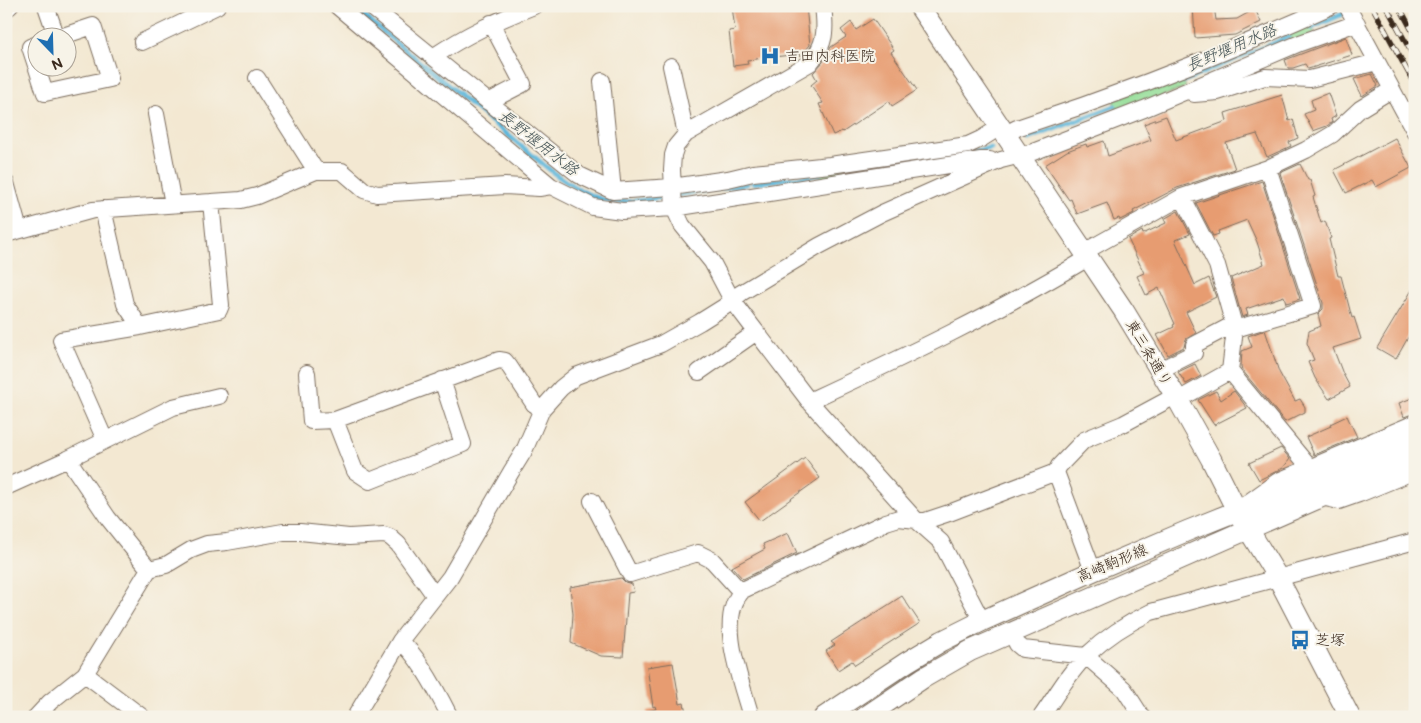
<svg xmlns="http://www.w3.org/2000/svg" width="1421" height="723" font-family="'Balsamiq Sans','Klee One',sans-serif">
<style>
.green{fill:#94de99;stroke:#68845c}
.lines{fill:none;stroke-linecap:round;stroke-linejoin:round}
.stream{stroke:#5db7db;stroke-width:5}
.building{fill:#e79c71}
.minor-casing{stroke:#7b6c5d;stroke-width:18}
.major-casing{stroke:#7b6c5d;stroke-width:22}
.minor{stroke:#fff;stroke-width:16}
.major{stroke:#fff;stroke-width:20}
.rail-casing{stroke:#3b2a1e;stroke-width:5.5}
.rail{stroke:#f7f3e8;stroke-width:4;stroke-dasharray:11;stroke-linecap:butt}
.labels{text-anchor:middle;stroke-width:4;stroke-linejoin:round;paint-order:stroke}
.poi-label{font-size:15px;fill:#3b2a1e;stroke:#f7f3e8;text-anchor:start}
.street-label{font-size:15px;fill:#3b2a1e;stroke:#f7f3e8}
.water-label{font-size:16px;font-style:italic;fill:#455457;stroke:#f7f3e8}
</style>
<rect width="100%" height="100%" fill="#f7f3e8"/>
<filter id="ink" filterUnits="userSpaceOnUse"><feTurbulence type="fractalNoise" baseFrequency=".02" numOctaves="2"/><feDisplacementMap in="SourceGraphic" scale="10" xChannelSelector="R" yChannelSelector="G"/><feConvolveMatrix kernelMatrix="1 2 1 2 8 2 1 2 1" color-interpolation-filters="sRGB"/></filter>
<filter id="wash" filterUnits="userSpaceOnUse"><feTurbulence type="fractalNoise" baseFrequency=".0096" numOctaves="4" result="noise"/><feDisplacementMap in="SourceGraphic" scale="20" xChannelSelector="R" yChannelSelector="G"/><feGaussianBlur stdDeviation="1.12" result="paint"/><feColorMatrix in="noise" values="0 0 0 0 0 0 0 0 0 0 0 0 0 0 0 0 0 1.4 0 .05"/><feComposite in="paint" operator="in"/></filter>
<g filter="url(#wash)">
<rect width="100%" height="100%" fill="#f3e8d2"/>
<path class="green" d="M1310,22l5,11 -24,11 -5,-12z
M1181,74l5,13 -68,27 -5,-14z
M897,159l2,10 -79,11 -1,-10z"/>
<g class="lines">
<path class="stream" d="M352,6l203,168c17,12 33,23 55,27 11,2 23,0 34,-1 34,-4 69,-10 103,-16
M1312,28l48,-22
M1184,81l104,-44
M1028,139l87,-33
M970,152l21,-4
M753,183l66,-8"/>
</g>
<g id="blocks">
<path class="building" d="M732,6h74l4,39 -9,11 -1,-2 -53,6 1,4 -15,2 -4,-35 6,-1z
M1193,6h21l2,14 21,-1 18,-10 6,13 -26,13 -40,3z
M873,19l21,31 -3,2 26,38 -25,16 -3,-5 -46,31 -1,-1 -9,4 -14,-31 4,-1 -12,-18 6,-5 -4,-7 10,-11 8,-15 15,-10 -5,-7 10,-8 5,8z
M1346,37l6,18 -44,14 -3,-5 -12,4h-5l-3,-8z
M1372,74l6,12 -16,10 -8,-17z
M1328,93l8,23 -5,3 1,3 -5,4 -14,5 -9,-17 10,-4 -3,-10z
M1282,95l7,26 4,-2 5,19 -9,4 2,4 -24,11 -10,-23 -31,9 9,26 -58,19 -44,23 1,2 -14,7 -1,-2 -5,2 -7,-17 -30,11 -6,-15 -2,1 -24,-35 22,-14 19,-7 1,3 17,-6 4,15 43,-16 -7,-16 22,-8 10,24 51,-19 -2,-8z
M1395,138l16,30 -35,19 -4,-7 -26,13 -12,-23z
M1300,164l8,16h2l5,16 -2,1 8,26 4,-2 6,17 -2,1 9,37h3l11,42 2,-1 7,22 -28,9 10,26 7,13 -21,12 -14,-21 -7,-16 6,-2 -7,-17 2,-12 12,-5 -3,-12 5,-5v-6l-43,-130z
M1262,181l38,118 -14,4 -2,-7 -38,13 2,6 -6,2 -11,-39 33,-14 -7,-22 -10,-22 -29,11 1,3 -6,2 -17,-33z
M1178,211l12,23 -15,6 20,45 14,-7 7,19 -30,15 10,21 -10,6 -2,8 -16,8 -11,-20 17,-8 -1,-2 2,-1 -16,-36 -13,7 -9,-19 7,-3 -16,-34 14,-8 1,3 23,-11 -2,-4z
M1415,285v40l-19,34 -19,-11z
M1265,330l14,42 16,29 5,-2 5,8v5l-20,10 -43,-52 -1,-4 1,-15 10,-4 -4,-11z
M1195,364l6,12 -15,8 -8,-12z
M1216,391l5,9 13,-9 13,17 -33,17 -16,-25z
M1415,397v16l-11,4 -5,-14z
M1347,416l10,21 -43,18 -8,-18 25,-11 -1,-2z
M1281,448l9,11 -7,9 -24,12 -10,-17z
M805,458l15,20 -60,43 -15,-19z
M788,533l9,20 -54,26 -11,-12 33,-18 -2,-5z
M621,578l4,4 7,2 2,8 -6,1 -5,64 -22,-1 -30,-13 2,-29 -3,-27z
M902,596l18,27 -65,42 -3,-4 -14,9 -12,-19 9,-6 -4,-3z
M673,663l7,41 4,-1 3,14h-40v-6l9,-2 -1,-3 -2,1 -6,-40z"/>
</g>
</g>
<g filter="url(#ink)">
<use href="#blocks" fill-opacity="0" stroke="#7b6c5d" stroke-width="1"/>
<g class="lines">
<defs>
<path id="minor" d="M46,6l11,32
M337,6l214,180 42,21 29,4 52,-3 307,-48h9
M370,6l209,169 34,16 59,-4 56,-8 25,-6 77,-8 138,-20 13,-6 19,-12
M823,6c3,24 3,38 -13,57l-124,71 -10,12 -3,9 -1,15 2,38 8,17 30,37 20,38 77,101 106,118 26,23 41,79
M1347,6l68,126
M6,9l4,-3
M142,42l75,-36
M38,44l-8,3 15,46 65,-14 -17,-53 -36,12
M433,57c34,-23 63,-36 101,-51
M671,66l15,68
M257,78l59,93
M602,81l11,110
M1194,94l24,-2 47,-15 45,2 67,-17
M488,102l35,-18 -32,-61
M156,114l17,90
M1006,134l11,-6c107,-35 212,-76 314,-122
M6,183l13,47
M1182,197l35,68 18,64 -5,42 80,97 8,13
M103,209l22,95 15,23
M6,234l87,-24 148,-10 16,-4 59,-25h26l22,19 13,4 128,-8 34,2 12,-2
M1084,252l98,-55 86,-29 38,-18 27,-16 27,-25 31,-19
M1235,329l78,-23 -45,-138
M1160,370l34,-17v-8l40,-21
M699,372l56,-39
M307,373l4,48 24,-1 164,-60 6,1 4,5 25,38 8,5
M1178,400l52,-29
M809,401c95,-44 189,-89 279,-143
M335,420l20,51 15,10 93,-37 -21,-64
M105,440l-44,-100 79,-13 79,-17 2,-5 -10,-103
M68,459l105,-52 46,-11
M1056,472l37,99
M6,487l62,-28 40,59 41,51 17,-4 25,-15 16,-6 20,-2 56,-10h17l49,5 35,-2 6,2 8,7 37,52
M1321,497l18,4 20,-7 56,-23
M592,501l38,73 68,-21 14,7 29,32
M1246,504l32,-23 137,-58
M1011,632l6,12 6,5 63,7 38,33 18,28
M400,641c18,14 39,54 50,76
M85,674l57,43
M36,717l14,-15 35,-28 64,-105
M355,717l45,-76 50,-64 61,-105 13,-21 18,-42 19,-21 15,-12 85,-32 39,-22 24,-15 17,-14 78,-47 63,-33 119,-53 32,-8 111,-43 156,-66 57,-20
M751,717c-9,-34 -36,-99 -8,-127l143,-68 13,-4 26,3 24,-8 107,-41 3,-6 25,-26 39,-16 52,-28
M1041,717c15,-21 28,-45 46,-62 19,-18 41,-32 64,-43l264,-71"/>
<path id="major" d="M919,6l205,305 54,89 33,59 26,52 41,67 72,139
M824,717l83,-55 35,-21 40,-20 111,-50 94,-40 50,-20 37,-12 141,-60
M865,717l58,-39 47,-27 445,-195"/>
</defs>
<use href="#minor" class="minor-casing"/>
<use href="#major" class="major-casing"/>
<use href="#minor" class="minor"/>
<use href="#major" class="major"/>
<defs>
<path id="rail" d="M1372,6l43,79
M1386,6l29,53
M1399,6l16,30"/>
</defs>
<use href="#rail" class="rail-casing"/>
<use href="#rail" class="rail"/>
</g>
</g>
<defs>
<symbol id="hospital-bare" viewBox="-9 -9 18 18"><path d="M-5-5h3v3.5h4V-5h3V5h-3V1.5h-4V5h-3Z" fill="#1f6fb2" stroke="#f7f3e8" stroke-width="2.5" paint-order="stroke"/></symbol>
<symbol id="bus-bare" viewBox="-9 -9 18 18"><path d="M-5-6H5V4H4V6H2V4H-2V6H-4V4H-5ZM-3.5-4V0h7V-4ZM-3.5 1.2v1.5H-2V1.2ZM2 1.2v1.5H3.5V1.2Z" fill="#1f6fb2" stroke="#f7f3e8" stroke-width="2.5" paint-order="stroke"/></symbol>
</defs>
<g fill-rule="evenodd">
<use href="#hospital-bare" x="756" y="42" width="28" height="28"/>
<use href="#bus-bare" x="1286" y="626" width="28" height="28"/>
</g>
<g class="labels">
<g class="poi-label">
<text x="785" y="61">吉田内科医院</text>
<text x="1315" y="645">芝塚</text>
</g>
<g class="street-label">
<text transform="translate(1149 353) rotate(59)" y="5">東三条通り</text>
<text transform="translate(1112 563) rotate(-23)" y="5">高崎駒形線</text>
</g>
<g class="water-label">
<text transform="translate(1231 47) rotate(-23)" y="6">長野堰用水路</text>
<text transform="translate(539 142) rotate(38)" y="6">長野堰用水路</text>
</g>
</g>
<rect width="1421" height="723" fill="none" stroke="#f7f3e8" stroke-width="25"/>
<g transform="translate(52 52) rotate(157)"><circle r="24" fill="#f7f3e8" stroke="#aca397"/>
<path d="M0-4L9 19L0 12L-9 19Z" fill="#1f6fb2"/>
<text y="-8" font-size="14" font-weight="bold" text-anchor="middle" fill="#3b2a1e">N</text>
</g>
</svg>
